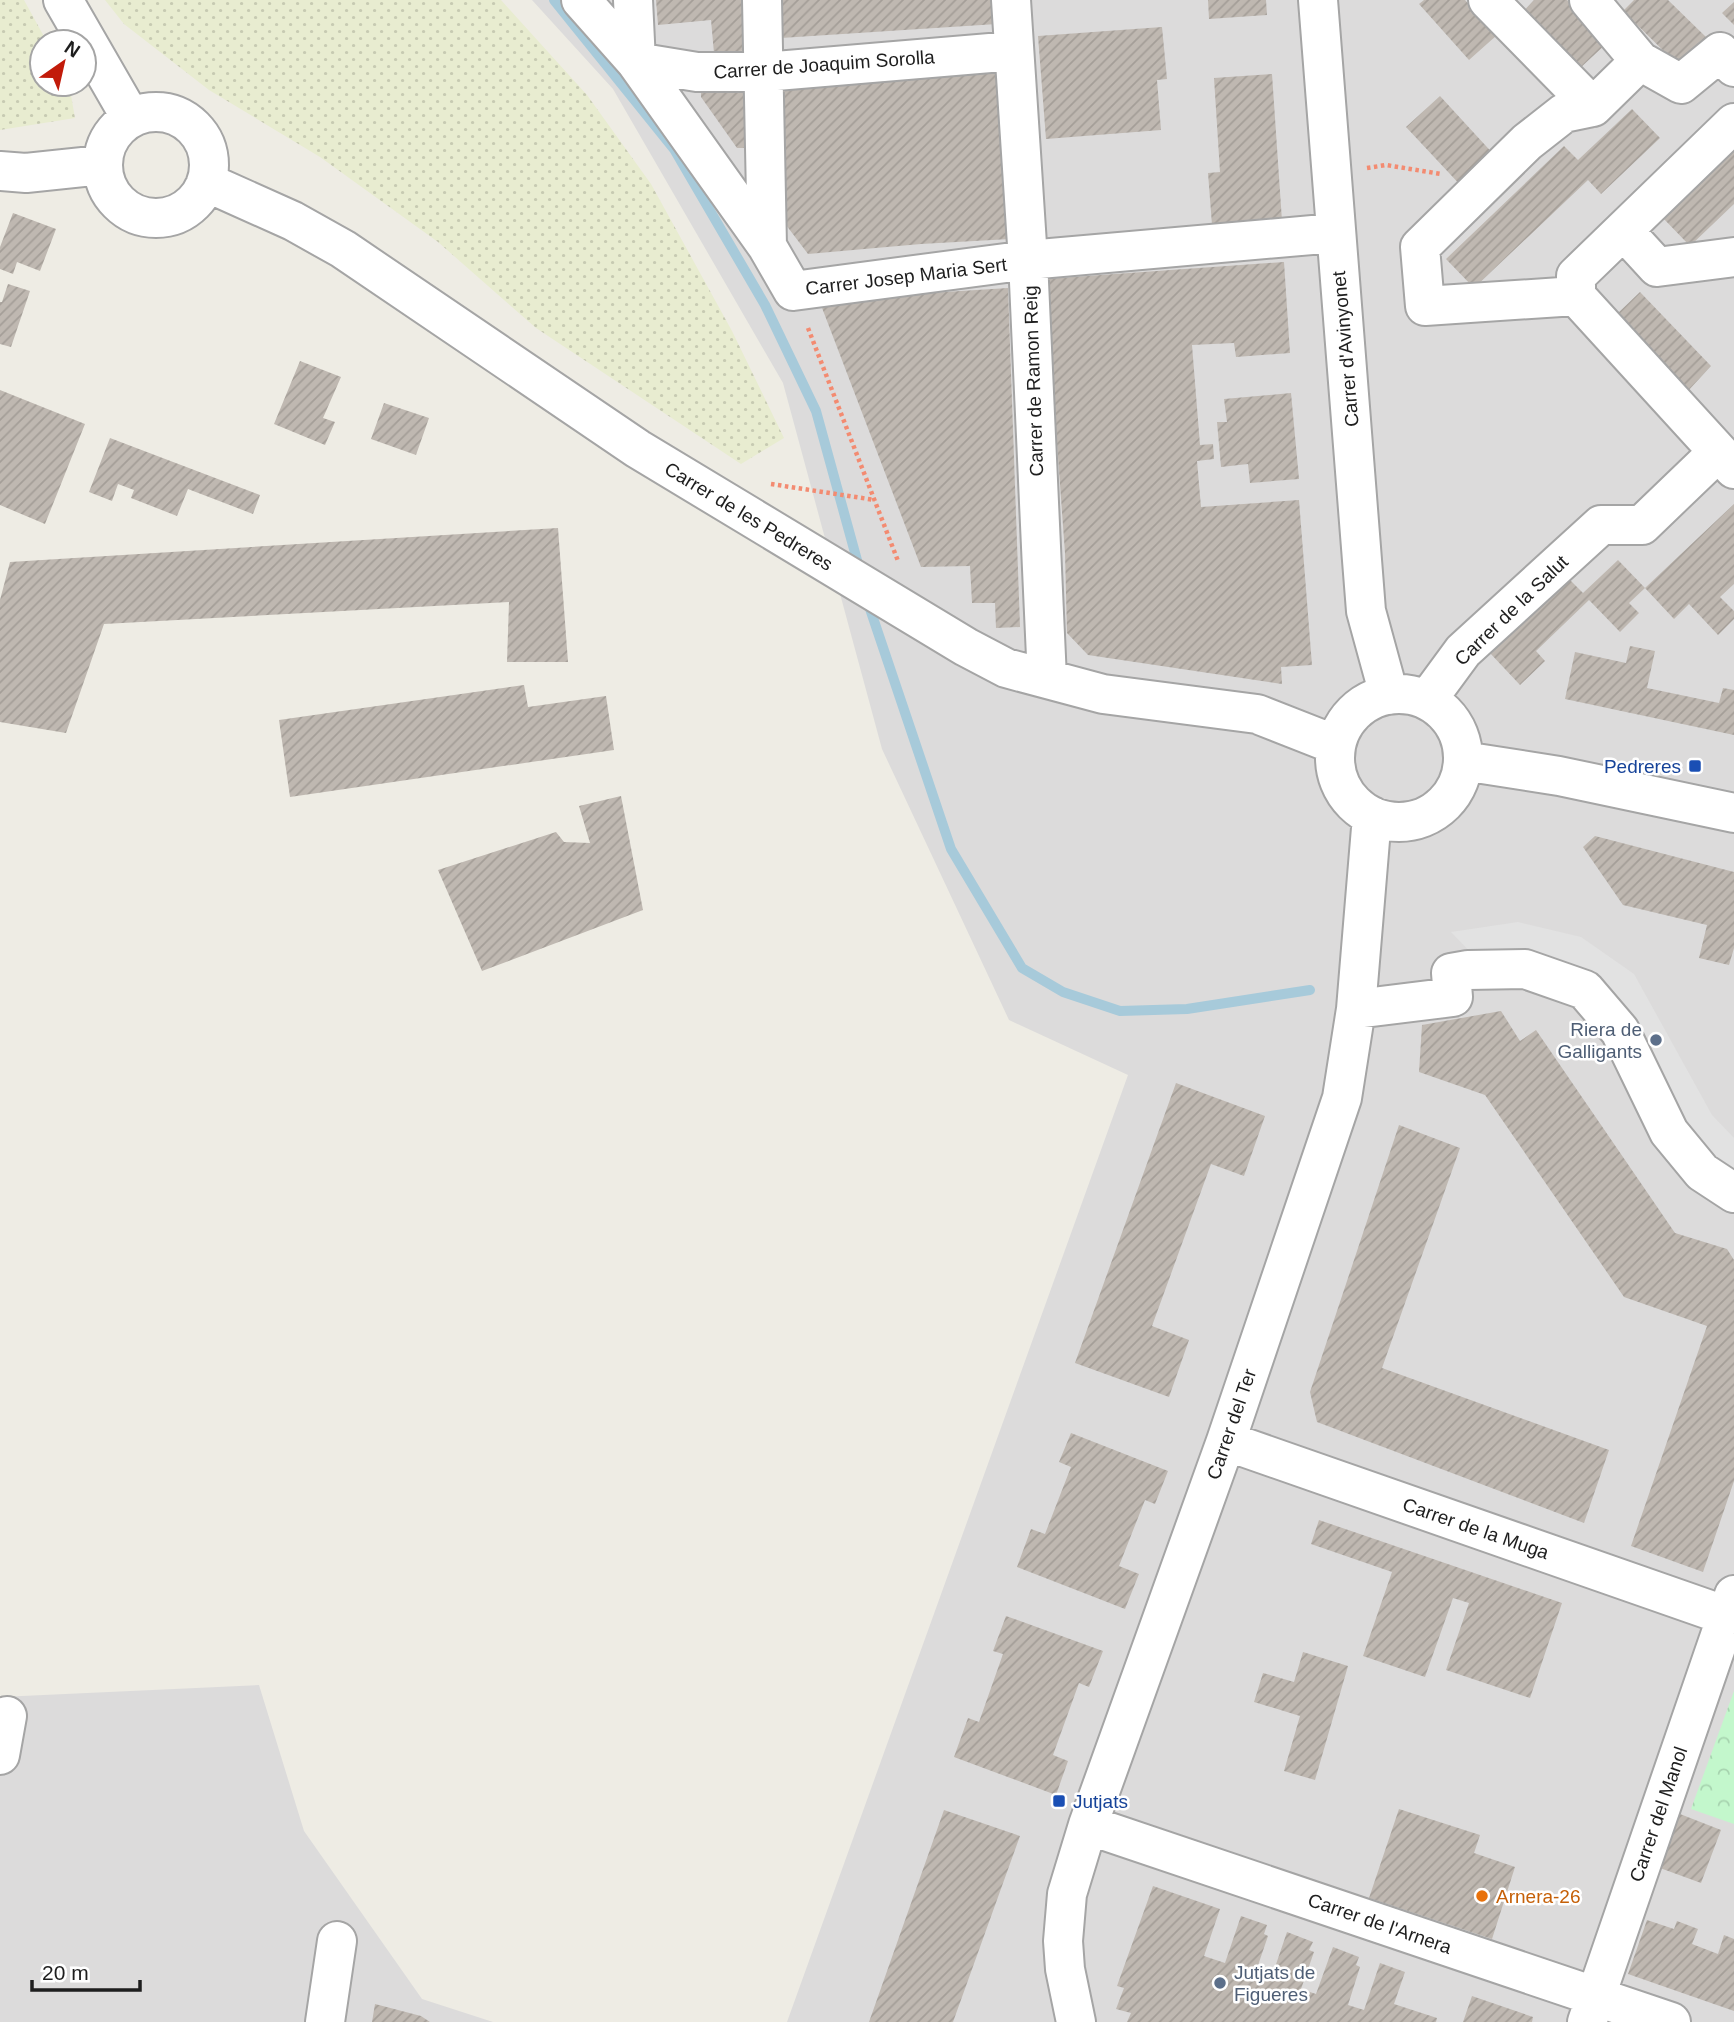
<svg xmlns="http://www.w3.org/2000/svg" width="1734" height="2022" font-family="Arial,sans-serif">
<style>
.residential{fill:#dcdbdb}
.farmland{fill:url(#farmland-dots)}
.park{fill:url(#park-crowns)}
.parking{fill:#e2e2e2}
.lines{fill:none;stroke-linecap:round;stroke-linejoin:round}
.stream{stroke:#a7cada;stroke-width:10}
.building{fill:url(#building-hatch)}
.minor-casing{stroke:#a5a5a5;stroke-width:42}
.path{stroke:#f38b71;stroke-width:4.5;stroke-dasharray:3.5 3.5;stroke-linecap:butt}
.minor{stroke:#fff;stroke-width:38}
.transit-dot{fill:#1a4fb4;stroke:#fff;stroke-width:2.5}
.service-dot{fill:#5c6f8a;stroke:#fff;stroke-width:2.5}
.food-dot{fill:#e8710a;stroke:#fff;stroke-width:2.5}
.labels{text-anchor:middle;stroke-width:5;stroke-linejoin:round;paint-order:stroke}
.street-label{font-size:19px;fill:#1e1e1e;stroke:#fff}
.transit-label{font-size:19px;fill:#164399;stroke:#fff;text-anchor:end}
.service-label{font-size:19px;fill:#4e5e75;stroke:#fff;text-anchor:end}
.food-label{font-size:19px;fill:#c56008;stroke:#fff;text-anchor:start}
</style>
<defs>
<pattern id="farmland-dots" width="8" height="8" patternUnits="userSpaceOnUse" patternTransform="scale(1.75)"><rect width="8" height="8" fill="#e8ecd0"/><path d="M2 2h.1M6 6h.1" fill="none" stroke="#c7cab2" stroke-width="1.8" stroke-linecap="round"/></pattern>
<pattern id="park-crowns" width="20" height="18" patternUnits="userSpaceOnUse" patternTransform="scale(1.75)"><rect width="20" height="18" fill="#c3f7cc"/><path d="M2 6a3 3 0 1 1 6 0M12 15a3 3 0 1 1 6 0" fill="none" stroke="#a7d3af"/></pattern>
<pattern id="building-hatch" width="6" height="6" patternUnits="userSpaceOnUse" patternTransform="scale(1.75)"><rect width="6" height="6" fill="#bfb8b1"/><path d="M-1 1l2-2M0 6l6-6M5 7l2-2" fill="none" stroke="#a49e98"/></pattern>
</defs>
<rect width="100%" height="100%" fill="#eeece4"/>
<path class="residential" d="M532,0h1202v2022h-947l341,-947 -119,-55 -127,-271 -99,-366 -170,-294z
M259,1685l45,146 118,168 71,23h-493v-325z"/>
<path class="farmland" d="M0,0h24l23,42h-5v42h27l6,34 -75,12z
M105,0h396l86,95 64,89 81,147 52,107 -43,26 -205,-136 -98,-86 -118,-85 -111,-67 -85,-66z"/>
<path class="park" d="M1734,1691v133l-43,-15z"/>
<path class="parking" d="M1518,922l63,15 53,37 78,141 22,23v44l-25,-22 -52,-86 -29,-61 -148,-51 -29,-30z"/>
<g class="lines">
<path class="stream" d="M554,0l120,149 91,156 51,106 44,160
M867,600l84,249 71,119 41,24 57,19 67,-2 123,-19"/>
</g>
<path class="building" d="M656,0h92l4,50 -38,3 -3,-33 -53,5z
M779,0h216l2,24 -216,14z
M1208,0h58l1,15 -58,4z
M1424,0h41l32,35 -28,25 -50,-56z
M1534,0h33l41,42 -30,28 -56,-57z
M1634,0h34l39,38 -28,28 -56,-55z
M1734,2v23l-12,-12z
M1162,27l5,52 -10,1 4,50 -115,9 -8,-103z
M1002,68l8,171 -89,5 -113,10 -25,-33 -6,-143z
M1272,74l10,147 -70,4 -4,-52 12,-1 -6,-94z
M746,85l2,63h-11l-36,-51v-11z
M1440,96l57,62 -33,31 -58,-62z
M1632,109l28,29 -59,56 -13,-14 -114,108 -28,-29 118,-113 14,14z
M1734,148v56l-44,42 -28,-29z
M13,213l43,16 -16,42 -23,-9 -4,12 -13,-5v-22z
M1284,262l6,91 -54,4 -2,-14 -42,2 8,100 13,-1 1,15 -17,2 4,46 98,-7 13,165 -31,2 1,17 -194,-29 -21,-22 -2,-80 -20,-274z
M8,284l22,7 -19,56 -11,-3v-42h2z
M1008,288l12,339 -24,1 -1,-25h-23l-2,-37 -49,1 -102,-267z
M1640,292l71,74 -24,26 -70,-78z
M300,361l41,16 -18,41 12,4 -10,23 -51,-21z
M0,390l85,34 -40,100 -45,-19z
M1291,393l8,86 -49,4 -2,-19 -27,3 -4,-45h10l-3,-23z
M384,403l45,15 -13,37 -45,-16z
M110,438l150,57 -7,19 -65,-25 -11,27 -46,-18 3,-8 -16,-6 -6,17 -23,-9z
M1734,504v80l-14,13 14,14v8l-16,16 -29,-31 -15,15 -29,-31 -16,15 10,10 -19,19 -31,-32 -53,51 9,10 -25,24 -31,-33 78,-75 16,16 35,-33 27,28z
M558,528l10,134h-61l2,-60 -405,22 -38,109 -66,-11v-122l10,-38z
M1630,646l25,5 -8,37 72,15 4,-15 11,2v45l-169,-36 10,-47 51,11z
M524,685l4,22 78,-11 8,54 -324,47 -11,-77z
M621,796l22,114 -161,61 -44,-101 118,-38 8,10 26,1 -11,-37z
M1595,836l139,36v76l-5,17 -30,-7 8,-33 -84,-20 -40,-58z
M1501,1011l19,30 16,-11 139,203 52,16 7,11v221l-31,91 -72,-26 76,-220 -83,-29 -139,-202 -66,-23 3,-47z
M1176,1083l89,33 -21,60 -33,-12 -59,162 37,14 -20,57 -94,-34z
M1399,1125l61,23 -78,220 227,82 -25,73 -267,-101 -7,-30z
M1071,1433l97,38 -13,33 -10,-4 -26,66 20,8 -14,35 -108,-42 14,-38 14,5 26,-67 -12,-5z
M1319,1520l243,83 -32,95 -84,-28 23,-67 -16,-5 -28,79 -62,-21 29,-84 -81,-28z
M1006,1616l97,35 -14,36 -10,-4 -26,72 15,6 -12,34 -102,-38 14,-39 11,4 24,-68 -10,-3z
M1303,1652l45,14 -33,114 -31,-9 16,-55 -46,-14 9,-29 31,9z
M1399,1809l81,26 -6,18 41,14 -23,72 -123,-41z
M944,1810l76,26 -67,186h-84z
M1680,1814l41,16 -20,53 -41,-15z
M1153,1886l67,23 -16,47 21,7 16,-47 26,9 -3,9 4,2 -13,38 16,5 16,-47 26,10 -4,8 5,2 -13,37 15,5 17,-47 26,10 -3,8 4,2 -12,38 16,5 16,-47 25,9 -11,32 43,14 -1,4h-309l4,-9 -15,-4 8,-21 -7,-2z
M1647,1920l27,9 3,-8 21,8 -6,15 26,10 6,-19 10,4v72l-106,-37z
M1472,1996l61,21 -1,5h-69z
M375,2004l46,12 9,6h-58z"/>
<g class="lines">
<defs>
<path id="minor" d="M63,0l68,118
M581,0l55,62 131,184 26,45 235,-31 307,-27
M633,0l3,62 61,10h67l250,-21
M762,0l5,246
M1011,0l17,260 19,419
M1318,0l48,611 23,84
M1488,0l105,107
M1589,0l51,61
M103 165a53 53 0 1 1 106 0a53 53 0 1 1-106 0Z
M0,171l26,2 76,-8
M206,182l87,39 50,28 295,200 328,198 40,21 97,26 154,20 79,31
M1624,231l33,36 77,-10
M1576,296l-151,10 -5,-59 107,-105 37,-29 29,-6 47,-46 41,23 39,-32 14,15
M1576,296v-20l158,-153
M1576,296l158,173
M1335 758a64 64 0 1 1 128 0a64 64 0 1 1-128 0Z
M1427,700l36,-49 138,-126h41l76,-73
M1463,761l96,15 175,37
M1356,1009l97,-12 -2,-24 17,-3 57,-1 60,21 35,41 49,101 33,40 32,21
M1226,1441l501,175
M0,1755l7,-39
M1088,1825l583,197
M325,2022l12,-81
M1076,2022l-11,-53 -2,-28 4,-47 21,-69 138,-384 116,-343 14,-89 16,-193
M1587,2022l147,-427"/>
</defs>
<use href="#minor" class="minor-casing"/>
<path class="path" d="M1367,168l19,-3 55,9
M808,328l90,233
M771,484l104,16"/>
<use href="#minor" class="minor"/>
</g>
<g class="transit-dot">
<rect x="1688" y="759" width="14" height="14" rx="3.5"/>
<rect x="1052" y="1794" width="14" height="14" rx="3.5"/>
</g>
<g class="service-dot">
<circle cx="1656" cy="1040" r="7"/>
<circle cx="1220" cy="1983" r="7"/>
</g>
<circle class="food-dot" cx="1482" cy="1896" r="7"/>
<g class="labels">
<g class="street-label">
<text transform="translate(824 64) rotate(-4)" y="7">Carrer de Joaquim Sorolla</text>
<text transform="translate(906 276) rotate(-7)" y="7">Carrer Josep Maria Sert</text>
<text transform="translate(1345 349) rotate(-95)" y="7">Carrer d'Avinyonet</text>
<text transform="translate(1033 381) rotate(-92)" y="7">Carrer de Ramon Reig</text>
<text transform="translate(749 516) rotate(31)" y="7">Carrer de les Pedreres</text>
<text transform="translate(1511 610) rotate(-44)" y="7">Carrer de la Salut</text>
<text transform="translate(1231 1424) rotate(-71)" y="7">Carrer del Ter</text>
<text transform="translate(1476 1528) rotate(19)" y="7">Carrer de la Muga</text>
<text transform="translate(1658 1814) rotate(-71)" y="7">Carrer del Manol</text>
<text transform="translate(1380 1923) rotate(19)" y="7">Carrer de l'Arnera</text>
</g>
<g class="transit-label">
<text x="1681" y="773">Pedreres</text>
<text x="1073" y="1808" text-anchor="start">Jutjats</text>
</g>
<g class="service-label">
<text x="1642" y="1036">Riera de<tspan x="1642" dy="22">Galligants</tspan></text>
<text x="1234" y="1979" text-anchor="start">Jutjats de<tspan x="1234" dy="22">Figueres</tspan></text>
</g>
<g class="food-label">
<text x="1496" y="1903">Arnera-26</text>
</g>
</g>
<g transform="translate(63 63) rotate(34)"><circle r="33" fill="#ffffff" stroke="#a5a5a5" stroke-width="2"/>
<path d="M0-5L12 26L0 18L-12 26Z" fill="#c21b0a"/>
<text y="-10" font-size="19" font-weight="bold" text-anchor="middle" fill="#1e1e1e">N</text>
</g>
<path d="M32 1980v10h108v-10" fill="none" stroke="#1e1e1e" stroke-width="3.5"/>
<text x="42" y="1980" font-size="21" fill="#1e1e1e" stroke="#ffffff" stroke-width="5" paint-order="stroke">20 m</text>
</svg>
